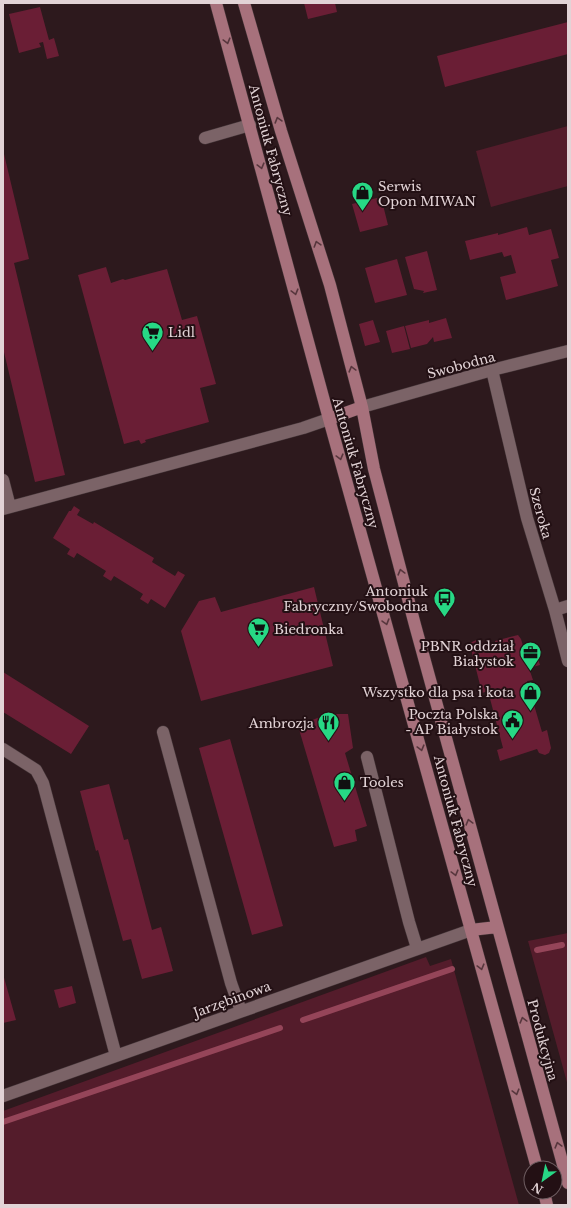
<svg xmlns="http://www.w3.org/2000/svg" width="571" height="1208" font-family="'Libre Baskerville',serif">
<style>
.green{fill:#541c2b}
.lines{fill:none;stroke-linecap:round;stroke-linejoin:round}
.stream{stroke:#954559;stroke-width:6}
.building{fill:#6a1e35}
.minor-casing{stroke:#453639;stroke-width:13}
.major-casing{stroke:#453639;stroke-width:13}
.minor{stroke:#7b6367;stroke-width:12}
.major{stroke:#a7717c;stroke-width:12}
.oneway{stroke:#58373e}
.labels{text-anchor:middle;stroke-width:4;stroke-linejoin:round;paint-order:stroke}
.street-label{font-size:13px;fill:#e2d3d6;stroke:#231014}
.poi-label{font-size:13px;fill:#e2d3d6;stroke:#231014;text-anchor:end}
</style>
<rect width="100%" height="100%" fill="#2d191d"/>
<path class="green" d="M568,126v60l-77,21 -15,-56z
M568,933v153l-40,-145z
M426,957l4,9 21,-7 68,246h-516v-94z"/>
<g class="lines">
<path class="stream" d="M537,950l25,-5
M303,1020l149,-51
M3,1122l277,-94"/>
</g>
<path class="building" d="M304,3h31l2,9 -29,7z
M40,7l9,33 5,-2 5,18 -12,3 -4,-17 -4,1 2,4 -22,6 -10,-39z
M568,22v32l-123,33 -8,-31z
M4,154l25,105 -15,4 51,212 -30,7 -32,-134z
M381,197l7,28 -28,7 -8,-28z
M527,227l2,8 22,-6 8,29 -8,2 7,26 -52,14 -6,-23 16,-4 -5,-18 -7,2 -2,-5 -32,8 -5,-19 33,-8v2z
M427,251l10,39 -14,3 1,-2 -10,-2 -9,-32z
M397,259l10,36 -32,8 -10,-35z
M106,267l5,16 12,-4 2,1 42,-11 15,51 15,-4 19,68 -16,4 9,34 -64,18 1,2 -5,2 -2,-4 -15,4 -46,-169z
M446,318l6,20 -18,4 -1,-5 -6,7 -16,4 -6,-22 24,-6v3z
M373,320l7,22 -15,4 -6,-22z
M404,326l6,23 -18,4 -6,-22z
M74,506l6,4 -3,5 16,9 1,-2 60,36 -2,4 23,14 3,-5 7,4 -20,33 -14,-9 -3,5 -8,-5 3,-5 -29,-18 -3,5 -8,-5 3,-5 -29,-18 -3,5 -7,-4 3,-5 -17,-11 16,-27h2z
M314,587l19,79 -132,35 -20,-70 18,-30 16,-4 6,15z
M518,635l3,4 3,10 10,-3 6,19 -11,3 4,12 -6,1 15,51 5,-2 4,18 -2,5 -4,2 -6,-2 -2,-4 -37,12 -3,-11 6,-2 -15,-57 -6,2 -12,-48v-2l6,-3h6l1,7 12,-4v-2z
M3,672l86,54 -18,28 -68,-42z
M327,714h21l5,34 -8,5 22,73 -12,4 2,11 -23,6 -36,-121z
M230,739l53,187 -31,9 -53,-187z
M109,784l15,56 4,-1 24,91 9,-3 12,44 -31,8 -11,-40 -8,2 -25,-91 -2,1 -16,-60z
M3,974l13,46 -13,3z
M72,986l4,17 -17,5 -5,-18z"/>
<g class="lines">
<defs>
<path id="minor" d="M205,138l45,-13
M492,370l35,148 28,92 13,51
M362,407l130,-37 76,-19
M3,480l7,27
M3,509l300,-81 26,-9
M555,610l13,-4
M163,732l68,251 10,28
M3,749l33,21 7,13 73,273
M367,757l42,165 8,26
M3,1096l468,-166"/>
<path id="major" d="M216,3l113,416 208,749
M244,3l37,128 49,154 32,122 12,62 41,156 153,558
M329,419l33,-12
M471,930l26,-3
M544,1192l3,13"/>
</defs>
<use href="#minor" class="minor-casing"/>
<use href="#major" class="major-casing"/>
<use href="#minor" class="minor"/>
<use href="#major" class="major"/>
</g>
<defs><path id="oneway-chevron" d="M-2-3.5L2.5 0L-2 3.5" fill="none" stroke-width="1.6" stroke-linecap="round" stroke-linejoin="round"/></defs>
<g class="oneway">
<use href="#oneway-chevron" transform="translate(227 41) rotate(75)"/>
<use href="#oneway-chevron" transform="translate(278 120) rotate(-106)"/>
<use href="#oneway-chevron" transform="translate(261 166) rotate(75)"/>
<use href="#oneway-chevron" transform="translate(317 244) rotate(-107)"/>
<use href="#oneway-chevron" transform="translate(295 292) rotate(75)"/>
<use href="#oneway-chevron" transform="translate(352 369) rotate(-105)"/>
<use href="#oneway-chevron" transform="translate(340 457) rotate(75)"/>
<use href="#oneway-chevron" transform="translate(401 572) rotate(-105)"/>
<use href="#oneway-chevron" transform="translate(386 622) rotate(74)"/>
<use href="#oneway-chevron" transform="translate(421 748) rotate(75)"/>
<use href="#oneway-chevron" transform="translate(469 822) rotate(-105)"/>
<use href="#oneway-chevron" transform="translate(455 873) rotate(75)"/>
<use href="#oneway-chevron" transform="translate(481 967) rotate(75)"/>
<use href="#oneway-chevron" transform="translate(523 1020) rotate(-105)"/>
<use href="#oneway-chevron" transform="translate(516 1092) rotate(75)"/>
<use href="#oneway-chevron" transform="translate(558 1145) rotate(-105)"/>
</g>
<defs>
<symbol id="shop-pin" viewBox="-11 -11 22 30"><path d="M0 17L-7.5 6A9.5 9.5 0 1 1 7.5 6Z" fill="#27d885" stroke="#231014"/><path d="M-5-2.5h2.3a2.7 3.5 0 0 1 5.4 0H5L5.5 6h-11ZM-1.5-2.5h3a1.5 2.3 0 0 0-3 0Z" fill="#111"/></symbol>
<symbol id="supermarket-pin" viewBox="-11 -11 22 30"><path d="M0 17L-7.5 6A9.5 9.5 0 1 1 7.5 6Z" fill="#27d885" stroke="#231014"/><path d="M-6-5.5h2.5l.6 2H6L4.5 2H-2.5L-4.4-4H-6ZM-1.5 3.2a1.3 1.3 0 1 0 .1 0ZM3 3.2a1.3 1.3 0 1 0 .1 0Z" fill="#111"/></symbol>
<symbol id="bus-pin" viewBox="-11 -11 22 30"><path d="M0 17L-7.5 6A9.5 9.5 0 1 1 7.5 6Z" fill="#27d885" stroke="#231014"/><path d="M-5-6H5V4H4V6H2V4H-2V6H-4V4H-5ZM-3.5-4V0h7V-4ZM-3.5 1.2v1.5H-2V1.2ZM2 1.2v1.5H3.5V1.2Z" fill="#111"/></symbol>
<symbol id="office-pin" viewBox="-11 -11 22 30"><path d="M0 17L-7.5 6A9.5 9.5 0 1 1 7.5 6Z" fill="#27d885" stroke="#231014"/><path d="M-6-3h4V-5.5h4V-3h4V5H-6ZM-1-4.5V-3h2v-1.5ZM-6 0V1H6V0Z" fill="#111"/></symbol>
<symbol id="civic-pin" viewBox="-11 -11 22 30"><path d="M0 17L-7.5 6A9.5 9.5 0 1 1 7.5 6Z" fill="#27d885" stroke="#231014"/><path d="M-.6-6.5H3V-4.5H.6V-3L4-1V1h2V6H-6V1h2V-1L-.6-3ZM-1.2 2.5V6h2.4V2.5Z" fill="#111"/></symbol>
<symbol id="restaurant-pin" viewBox="-11 -11 22 30"><path d="M0 17L-7.5 6A9.5 9.5 0 1 1 7.5 6Z" fill="#27d885" stroke="#231014"/><path d="M-5-6h1v4h1v-4h1v4h1v-4h1v5L-1.5 .5V6h-2V.5L-5-1ZM5-6V6H3V1.5H1.5Q1.5-4 5-6Z" fill="#111"/></symbol>
</defs>
<g fill-rule="evenodd">
<use href="#shop-pin" x="350" y="180" width="25" height="34"/>
<use href="#supermarket-pin" x="140" y="320" width="25" height="34"/>
<use href="#bus-pin" x="432" y="586" width="25" height="34"/>
<use href="#supermarket-pin" x="246" y="616" width="25" height="34"/>
<use href="#office-pin" x="518" y="640" width="25" height="34"/>
<use href="#shop-pin" x="518" y="680" width="25" height="34"/>
<use href="#civic-pin" x="500" y="708" width="25" height="34"/>
<use href="#restaurant-pin" x="316" y="710" width="25" height="34"/>
<use href="#shop-pin" x="332" y="770" width="25" height="34"/>
</g>
<g class="labels">
<g class="street-label">
<text transform="translate(271 150) rotate(75)" y="5">Antoniuk Fabryczny</text>
<text transform="translate(461 365) rotate(-15)" y="5">Swobodna</text>
<text transform="translate(356 463) rotate(74)" y="5">Antoniuk Fabryczny</text>
<text transform="translate(541 513) rotate(75)" y="5">Szeroka</text>
<text transform="translate(456 821) rotate(75)" y="5">Antoniuk Fabryczny</text>
<text transform="translate(232 999) rotate(-20)" y="5">Jarzębinowa</text>
<text transform="translate(543 1040) rotate(75)" y="5">Produkcyjna</text>
</g>
<g class="poi-label">
<text x="378" y="191" text-anchor="start">Serwis<tspan x="378" dy="15">Opon MIWAN</tspan></text>
<text x="168" y="337" text-anchor="start">Lidl</text>
<text x="428" y="596">Antoniuk<tspan x="428" dy="15">Fabryczny/Swobodna</tspan></text>
<text x="274" y="634" text-anchor="start">Biedronka</text>
<text x="514" y="651">PBNR oddział<tspan x="514" dy="15">Białystok</tspan></text>
<text x="514" y="697">Wszystko dla psa i kota</text>
<text x="498" y="719">Poczta Polska<tspan x="498" dy="15">- AP Białystok</tspan></text>
<text x="314" y="728">Ambrozja</text>
<text x="360" y="787" text-anchor="start">Tooles</text>
</g>
</g>
<rect width="571" height="1208" fill="none" stroke="#e2d3d6" stroke-width="8"/>
<g transform="translate(543 1180) rotate(213)"><circle r="19" fill="#231014" stroke="#6f5e62"/>
<path d="M0-3L7 15L0 10L-7 15Z" fill="#27d885"/>
<text y="-6" font-size="11" font-weight="bold" text-anchor="middle" fill="#e2d3d6">N</text>
</g>
</svg>
